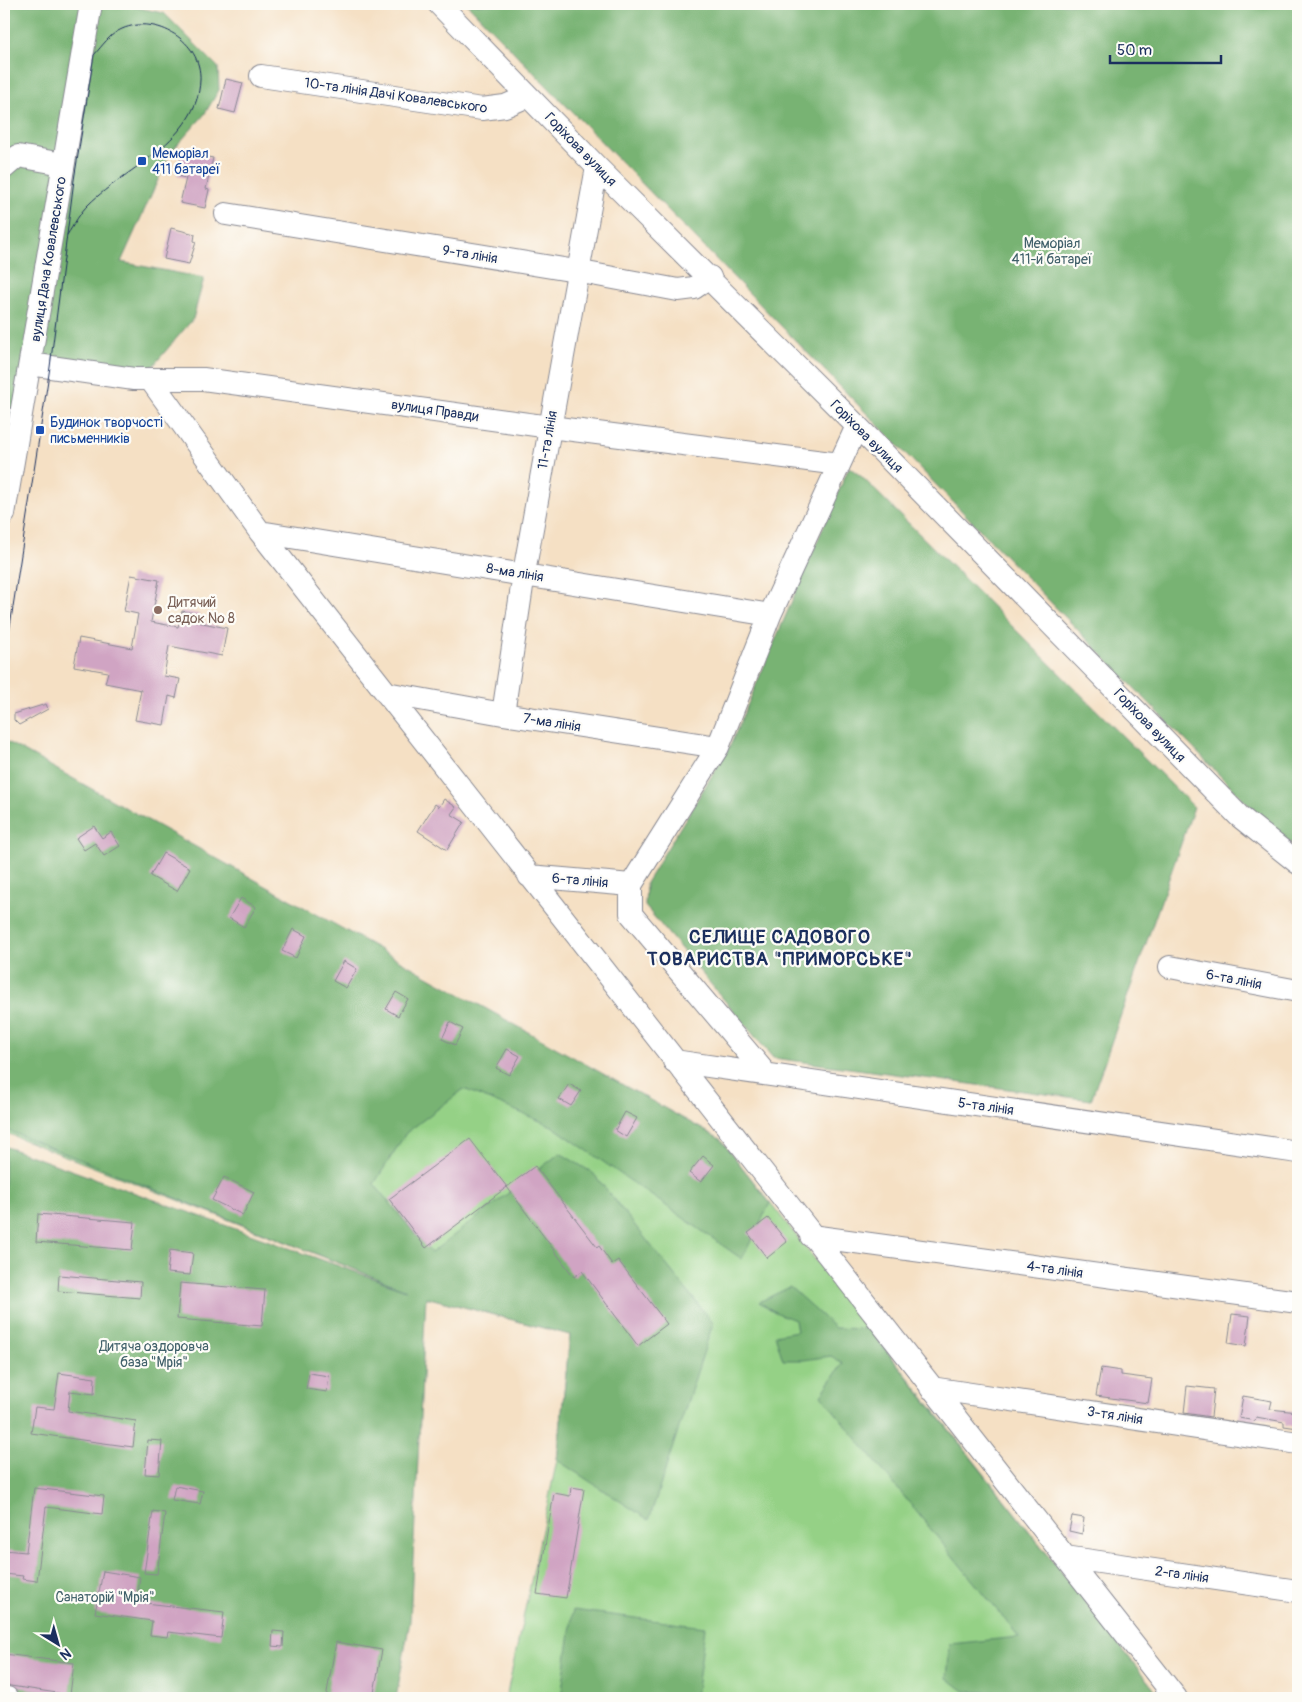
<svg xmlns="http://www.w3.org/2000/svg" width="1302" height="1702" font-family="Pangolin,sans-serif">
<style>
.green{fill:#95d186;stroke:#588072}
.forest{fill:#78b373;stroke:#4a7168}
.building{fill:#d0a4c3}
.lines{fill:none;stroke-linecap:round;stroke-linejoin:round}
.minor-casing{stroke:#888891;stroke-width:24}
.minor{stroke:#fff;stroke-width:22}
.tram{stroke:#1b2f5e;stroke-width:1}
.transit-dot{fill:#1a4fb4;stroke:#fdfcf7;stroke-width:2}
.education-dot{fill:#8d6e63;stroke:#fdfcf7;stroke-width:2}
.labels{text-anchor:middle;stroke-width:4.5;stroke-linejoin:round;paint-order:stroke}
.street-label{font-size:14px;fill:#1b2f5e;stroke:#fdfcf7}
.transit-label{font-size:14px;fill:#164399;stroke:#fdfcf7;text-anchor:start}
.park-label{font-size:14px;fill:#40606a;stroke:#fdfcf7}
.education-label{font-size:14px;fill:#785e54;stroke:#fdfcf7;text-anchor:start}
.district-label{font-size:19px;font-weight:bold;letter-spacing:1px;fill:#1b2f5e;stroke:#fdfcf7}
</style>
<rect width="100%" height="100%" fill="#fdfcf7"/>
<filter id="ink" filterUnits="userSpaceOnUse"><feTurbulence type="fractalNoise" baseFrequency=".02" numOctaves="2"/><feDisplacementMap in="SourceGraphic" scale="10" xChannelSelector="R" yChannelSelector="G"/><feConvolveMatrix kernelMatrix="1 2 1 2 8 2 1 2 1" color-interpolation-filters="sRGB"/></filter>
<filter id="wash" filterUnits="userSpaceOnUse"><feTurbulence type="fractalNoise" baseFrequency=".0096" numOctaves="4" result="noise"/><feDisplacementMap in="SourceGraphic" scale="20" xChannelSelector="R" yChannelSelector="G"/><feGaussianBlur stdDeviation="1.12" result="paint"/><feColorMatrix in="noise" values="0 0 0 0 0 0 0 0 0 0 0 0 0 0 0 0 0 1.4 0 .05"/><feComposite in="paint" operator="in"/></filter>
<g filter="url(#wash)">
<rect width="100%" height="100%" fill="#f5e0c4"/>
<path class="green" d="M4,898l716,241 441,559h-655l51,-238 13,-125 -144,-38 -422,-165z"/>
<path class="forest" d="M4,4h81l-81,483z
M94,4h26l44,9 54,54 1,23 -15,25 -34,38 -49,109 83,16 -11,41 -47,55 -110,-13z
M467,4h831v845l-26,-20z
M849,467l13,10 332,330 -103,293 -318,-42 -128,-152 1,-23 84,-137z
M4,740l716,399 50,64 -28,56 -190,-133 -88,-37 -58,44 -32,51 57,69 129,-100 33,20 120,150 -64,197 -92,-60 13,-125 -144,-38 -16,324 -14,77h-313l-79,-7v-545l402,144 -402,-161z
M790,1287l45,41 34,1 292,369h-125l-4,-4 -68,-3 -17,-13 3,-34 69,-7 -198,-242 22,-32 -12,-7 -27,4h-21l-8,-25 22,-4 -2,-11 -20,-8 -16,-10z
M573,1610l132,17 -9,71h-135z"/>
<g id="blocks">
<path class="building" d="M226,79l17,4 -8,30 -16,-4z
M182,152l31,6 -7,31 3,1 -4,18 -25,-5 6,-25 -9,-2z
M171,228l24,6 -1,7 2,1 -7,22 -25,-5z
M131,575l28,5 -8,42 27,5 4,-16 17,3 -1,8 29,6 -5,28 -53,-10 -5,30 16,3 -4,19 -7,-2 -5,29 -29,-5 6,-30 -36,-7 3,-11 -34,-6 5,-28 53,10 6,-34 -14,-3z
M46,704l2,5 -29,16 -5,-5v-6z
M444,799l12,8 -5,7 13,8 -17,28 -29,-19 17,-27 4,3z
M94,826l8,12 9,-6 9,14 -16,10 -9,-13 -11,7 -8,-12z
M163,853l27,15 -13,23 -27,-15z
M241,898l15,9 -12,20 -15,-9z
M293,929l13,7 -10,22 -14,-7z
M344,961l13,8 -11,19 -13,-7z
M396,992l12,7 -10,17 -12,-7z
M450,1022l13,7 -8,16 -13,-6z
M507,1049l13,7 -11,19 -13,-7z
M569,1084l12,7 -10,15 -12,-7z
M625,1112l12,6 -11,19 -11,-7z
M470,1139l37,48 -81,61 -37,-49z
M703,1156l11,9 -13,17 -12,-9z
M535,1166l62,81 2,-1 13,18 6,-4 49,64 -29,22 -56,-75 -8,6 -67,-90z
M224,1177l30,15 -11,23 -31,-15z
M38,1214l97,8 -3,28 -96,-8z
M768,1218l19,24 -20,16 -19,-25z
M170,1250l23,3 -3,22 -23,-2z
M59,1275l82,7 -1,16 -82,-7z
M180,1283l85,7 -3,36 -85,-7z
M1232,1314l18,2 -4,30 -18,-3z
M1101,1368l20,3v4l31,4 -4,24 -52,-7z
M59,1373l36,5 -1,16 -24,-3 -2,20 68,10 -3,26 -102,-14 4,-26 19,2z
M309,1373l20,3 -2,16 -21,-3z
M1187,1386l27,3 -3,28 -27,-4z
M1243,1396l29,5 -2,8 28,3v16l-14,-2v-4l-28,-5 -1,4 -16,-3z
M148,1440l14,1 -3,34 -14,-1z
M175,1486l28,5 -3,13 -28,-4z
M571,1487l13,2 -18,109 -29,-4 17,-101 16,3z
M34,1488l70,8 -2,18 -56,-7 -9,74 -15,-2 1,-3 -19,-2v-24l22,2z
M153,1511l12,2 -8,61 -13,-1z
M1072,1516l12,2 -2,16 -13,-3z
M103,1571l37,6 -3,25 87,10 -3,26 -53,-6 -1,5 -17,-2 2,-14 -57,-8z
M273,1631l11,1 -1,15 -11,-1z
M336,1642l46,8 -9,48h-47z
M4,1654l70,9 -4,32 -66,-10z"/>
</g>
</g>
<g filter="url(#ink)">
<use href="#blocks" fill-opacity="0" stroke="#888891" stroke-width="1"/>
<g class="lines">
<defs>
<path id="minor" d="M439,4l158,163 260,259 382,390 59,47
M261,76l221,33 23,-3 23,-10
M4,168l14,-12 45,8
M226,214l350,57 102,19 16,-2 16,-11
M30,364l104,15h69l347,48 289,37
M150,379l110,153 916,1166
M4,514l87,-510
M260,532l510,83
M386,693l117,21 215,33
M503,714l21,-141 73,-406
M529,876l102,9
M1170,967l128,24
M674,1061l624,91
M766,1074l-135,-160v-29l87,-138 52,-132 87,-189
M811,1236l487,66
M931,1388l367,55
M1065,1557l233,34
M4,1698h3"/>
</defs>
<use href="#minor" class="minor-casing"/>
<use href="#minor" class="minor"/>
<path class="tram" d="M4,665l46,-298 24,-187 20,-125c8,-9 16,-21 28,-26 34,-15 80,12 78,51 -2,60 -73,87 -111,124 -9,8 -15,21 -22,31"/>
</g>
</g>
<g class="transit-dot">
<rect x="137" y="156" width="10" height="10" rx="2.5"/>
<rect x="35" y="425" width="10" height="10" rx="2.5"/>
</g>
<circle class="education-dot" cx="158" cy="610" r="5"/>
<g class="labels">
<g class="street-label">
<text transform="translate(396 95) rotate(8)" y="5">10-та лінія Дачі Ковалевського</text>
<text transform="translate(581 149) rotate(46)" y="5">Горіхова вулиця</text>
<text transform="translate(470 254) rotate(9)" y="5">9-та лінія</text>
<text transform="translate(48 259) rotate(-81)" y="5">вулиця Дача Ковалевського</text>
<text transform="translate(435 410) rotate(8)" y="5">вулиця Правди</text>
<text transform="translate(867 436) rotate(45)" y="5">Горіхова вулиця</text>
<text transform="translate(547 440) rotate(-80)" y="5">11-та лінія</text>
<text transform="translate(515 572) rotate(9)" y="5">8-ма лінія</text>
<text transform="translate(552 722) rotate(9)" y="5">7-ма лінія</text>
<text transform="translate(1150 725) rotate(46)" y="5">Горіхова вулиця</text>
<text transform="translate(580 880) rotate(5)" y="5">6-та лінія</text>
<text transform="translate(1234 979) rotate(11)" y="5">6-та лінія</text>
<text transform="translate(986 1106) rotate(8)" y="5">5-та лінія</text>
<text transform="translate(1055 1269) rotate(8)" y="5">4-та лінія</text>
<text transform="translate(1115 1415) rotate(9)" y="5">3-тя лінія</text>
<text transform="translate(1182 1574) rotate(8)" y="5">2-га лінія</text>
</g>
<g class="transit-label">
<text x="152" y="158">Меморіал<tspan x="152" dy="16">411 батареї</tspan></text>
<text x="50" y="427">Будинок творчості<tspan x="50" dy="16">письменників</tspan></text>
</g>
<g class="park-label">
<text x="1052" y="248">Меморіал<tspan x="1052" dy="16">411-й батареї</tspan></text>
<text x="154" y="1351">Дитяча оздоровча<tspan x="154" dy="16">база "Мрія"</tspan></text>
<text x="105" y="1602">Санаторій "Мрія"</text>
</g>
<g class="education-label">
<text x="168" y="607">Дитячий<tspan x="168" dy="16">садок № 8</tspan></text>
</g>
<g class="district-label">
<text x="780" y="943">СЕЛИЩЕ САДОВОГО<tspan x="780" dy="22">ТОВАРИСТВА "ПРИМОРСЬКЕ"</tspan></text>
</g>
</g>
<rect width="1302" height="1702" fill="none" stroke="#fdfcf7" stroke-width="20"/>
<g transform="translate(58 1644) rotate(143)" stroke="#fdfcf7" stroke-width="4" paint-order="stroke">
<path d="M0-4L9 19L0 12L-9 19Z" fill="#1b2f5e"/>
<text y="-8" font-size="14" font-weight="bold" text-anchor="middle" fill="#1b2f5e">N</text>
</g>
<path d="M1110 55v8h111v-8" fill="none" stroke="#1b2f5e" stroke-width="2.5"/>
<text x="1117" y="55" font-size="15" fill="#1b2f5e" stroke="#fdfcf7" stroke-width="4" paint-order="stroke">50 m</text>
</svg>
